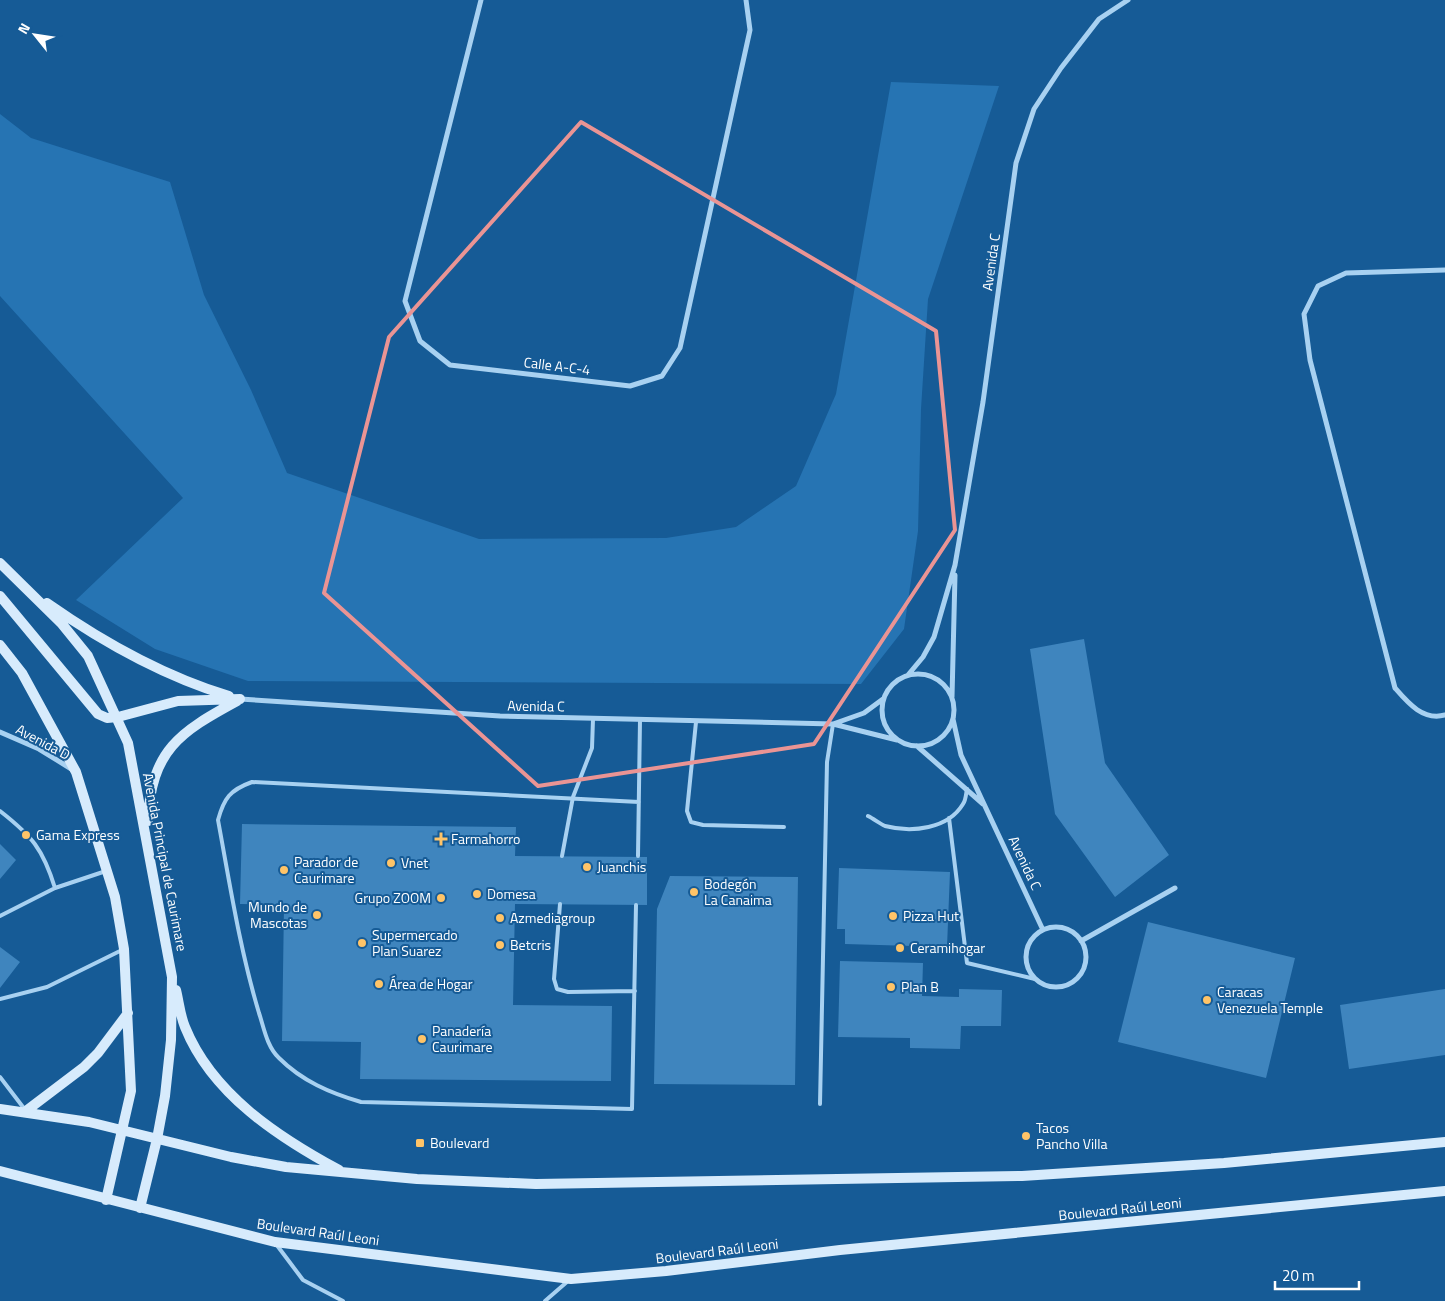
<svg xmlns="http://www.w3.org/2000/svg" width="1445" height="1301" font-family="'Titillium Web',sans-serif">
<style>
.green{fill:#2674b3}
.building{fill:#3f85be}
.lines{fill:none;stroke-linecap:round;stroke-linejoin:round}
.lane{stroke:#a8d1f1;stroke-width:4}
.street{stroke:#a8d1f1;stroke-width:5}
.secondary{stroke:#d7ebfc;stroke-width:10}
.marked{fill:none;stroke:#ea9494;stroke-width:4;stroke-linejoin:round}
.poi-dot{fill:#ffc468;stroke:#165b96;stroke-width:2}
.labels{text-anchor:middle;stroke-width:4;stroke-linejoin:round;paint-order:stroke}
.street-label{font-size:14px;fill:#fff;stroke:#165b96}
.poi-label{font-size:14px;fill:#fff;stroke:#165b96;text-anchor:start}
</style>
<rect width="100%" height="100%" fill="#165b96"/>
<path class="green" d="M891,82l108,4 -71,213 -7,110 -3,122 -14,98 -43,55 -613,-3 -93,-32 -79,-49 107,-102 -183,-202v-182l31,24 139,44 34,113 47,95 36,83 192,66 187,-1 70,-11 60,-41 40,-92z"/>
<path class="building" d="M1084,639l21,124 64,92 -54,42 -60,-83 -25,-165z
M242,824l274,3 -1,29 132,1v48l-132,-1 -2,101 99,1 -1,75 -251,-2 1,-37 -79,-1 2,-136 -44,-1z
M0,844l16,16 -16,19z
M839,868l111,4 -3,75 -102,-3v-15h-8z
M670,876l128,1 -3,208 -141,-1 3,-175z
M1148,922l147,36 -29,120 -148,-36z
M0,947l20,15 -20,26z
M840,961l83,2 -1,33 37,1v-8l43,1 -1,36h-40l-1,23 -50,-1v-10l-72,-1z
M1445,989v66l-96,14 -9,-64z"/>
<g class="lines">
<path class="lane" d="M696,722l-9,89 4,11 12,3 81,2
M0,811c32,25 43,38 55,77l-55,28
M868,816c6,3 12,8 17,10 27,7 63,3 78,-22 3,-4 3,-11 4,-15
M949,818l18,145 68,16
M562,856l11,-59 19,-49 1,-29
M638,856l2,-136
M55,888l51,-17
M560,904l-6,75 3,10 11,3 67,-1
M636,905l-4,204 -271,-7c-31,-9 -59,-21 -82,-44 -12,-11 -15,-30 -20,-45 -19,-63 -29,-128 -41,-193 6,-22 12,-30 34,-38l387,20
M0,999l47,-12 75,-37
M0,1077l26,34
M820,1104l7,-342 6,-38
M276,1244l27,36 40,21
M545,1301l23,-20"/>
<path class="street" d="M481,0l-76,301 15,40 30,24 180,21 32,-10 18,-28 70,-318 -4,-30
M1445,270l-99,3 -28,13 -14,28 6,46 85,328c13,15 28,33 50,27
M882 710a36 36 0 1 1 72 0a36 36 0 1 1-72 0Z
M908,675l15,-18 11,-20 21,-72 28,-163 33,-239 18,-54 27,-41 38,-49 29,-19
M952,697l3,-122
M240,699l260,17 333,8 64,16
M953,719l8,36 82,175
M833,724l31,-11 19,-14
M0,732l39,17 34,21
M917,746l66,58
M1026 957a30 30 0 1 1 60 0a30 30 0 1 1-60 0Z
M1081,941l94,-53"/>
<path class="secondary" d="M0,563l62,61 26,32 40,87 44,234 -1,63 -6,56 -8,43 -17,69
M0,596l98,118 9,4 11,-1 60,-16 62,-2
M47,603c57,40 116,73 182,93
M0,645l22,28 54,99 39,125 9,52 7,142 -25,109
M148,821c3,-71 32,-89 89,-120
M176,990c3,12 4,25 9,37 27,67 93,110 154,143
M0,1109l89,13 142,35 55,10 131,12 119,5 486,-8 202,-13 221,-21
M26,1111l58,-44 14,-14 30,-40
M0,1171l275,71 296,37 95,-8 174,-21 605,-59"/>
</g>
<path class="marked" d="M581,122l355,209 19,199 -141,214 -276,42 -214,-193 65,-256z"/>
<g class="poi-dot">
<circle cx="26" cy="835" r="5"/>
<path d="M438.5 831.5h5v5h5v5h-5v5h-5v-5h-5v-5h5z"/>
<circle cx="391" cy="863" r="5"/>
<circle cx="587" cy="867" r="5"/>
<circle cx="284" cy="870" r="5"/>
<circle cx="694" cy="892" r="5"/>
<circle cx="477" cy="894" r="5"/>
<circle cx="441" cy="898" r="5"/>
<circle cx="317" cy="915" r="5"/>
<circle cx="893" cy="916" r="5"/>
<circle cx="500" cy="918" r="5"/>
<circle cx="362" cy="943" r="5"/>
<circle cx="500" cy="945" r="5"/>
<circle cx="900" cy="948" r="5"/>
<circle cx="379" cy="984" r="5"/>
<circle cx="891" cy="987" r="5"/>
<circle cx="1207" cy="1000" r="5"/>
<circle cx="422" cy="1039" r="5"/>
<circle cx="1026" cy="1136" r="5"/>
<rect x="415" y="1138" width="10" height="10" rx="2.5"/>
</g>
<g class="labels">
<g class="street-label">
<text transform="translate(991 262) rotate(-82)" y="5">Avenida C</text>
<text transform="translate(557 366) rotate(7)" y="5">Calle A-C-4</text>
<text transform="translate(536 706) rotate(1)" y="5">Avenida C</text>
<text transform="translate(43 742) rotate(28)" y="5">Avenida D</text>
<text transform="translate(165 862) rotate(79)" y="5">Avenida Principal de Caurimare</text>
<text transform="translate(1025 863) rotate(65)" y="5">Avenida C</text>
<text transform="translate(1120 1209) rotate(-6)" y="5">Boulevard Raúl Leoni</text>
<text transform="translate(318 1232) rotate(8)" y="5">Boulevard Raúl Leoni</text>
<text transform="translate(717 1251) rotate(-7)" y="5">Boulevard Raúl Leoni</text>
</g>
<g class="poi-label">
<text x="36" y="840">Gama Express</text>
<text x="451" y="844">Farmahorro</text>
<text x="294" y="867">Parador de<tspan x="294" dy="16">Caurimare</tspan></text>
<text x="401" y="868">Vnet</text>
<text x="597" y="872">Juanchis</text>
<text x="704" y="889">Bodegón<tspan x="704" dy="16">La Canaima</tspan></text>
<text x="487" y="899">Domesa</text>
<text x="431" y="903" text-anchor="end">Grupo ZOOM</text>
<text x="307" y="912" text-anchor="end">Mundo de<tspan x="307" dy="16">Mascotas</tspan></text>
<text x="903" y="921">Pizza Hut</text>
<text x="510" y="923">Azmediagroup</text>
<text x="372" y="940">Supermercado<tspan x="372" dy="16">Plan Suarez</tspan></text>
<text x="510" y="950">Betcris</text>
<text x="910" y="953">Ceramihogar</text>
<text x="389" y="989">Área de Hogar</text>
<text x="901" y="992">Plan B</text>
<text x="1217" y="997">Caracas<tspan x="1217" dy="16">Venezuela Temple</tspan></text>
<text x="432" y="1036">Panadería<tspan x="432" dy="16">Caurimare</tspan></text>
<text x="1036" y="1133">Tacos<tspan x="1036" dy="16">Pancho Villa</tspan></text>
<text x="430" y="1148">Boulevard</text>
</g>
</g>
<g transform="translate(35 35) rotate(300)" stroke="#165b96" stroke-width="4" paint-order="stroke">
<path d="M0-4L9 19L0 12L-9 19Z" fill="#ffffff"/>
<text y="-8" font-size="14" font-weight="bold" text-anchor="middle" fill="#ffffff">N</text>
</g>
<path d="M1275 1281v8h84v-8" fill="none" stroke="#ffffff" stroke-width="2.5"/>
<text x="1282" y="1281" font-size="15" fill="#ffffff" stroke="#165b96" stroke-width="4" paint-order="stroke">20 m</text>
</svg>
